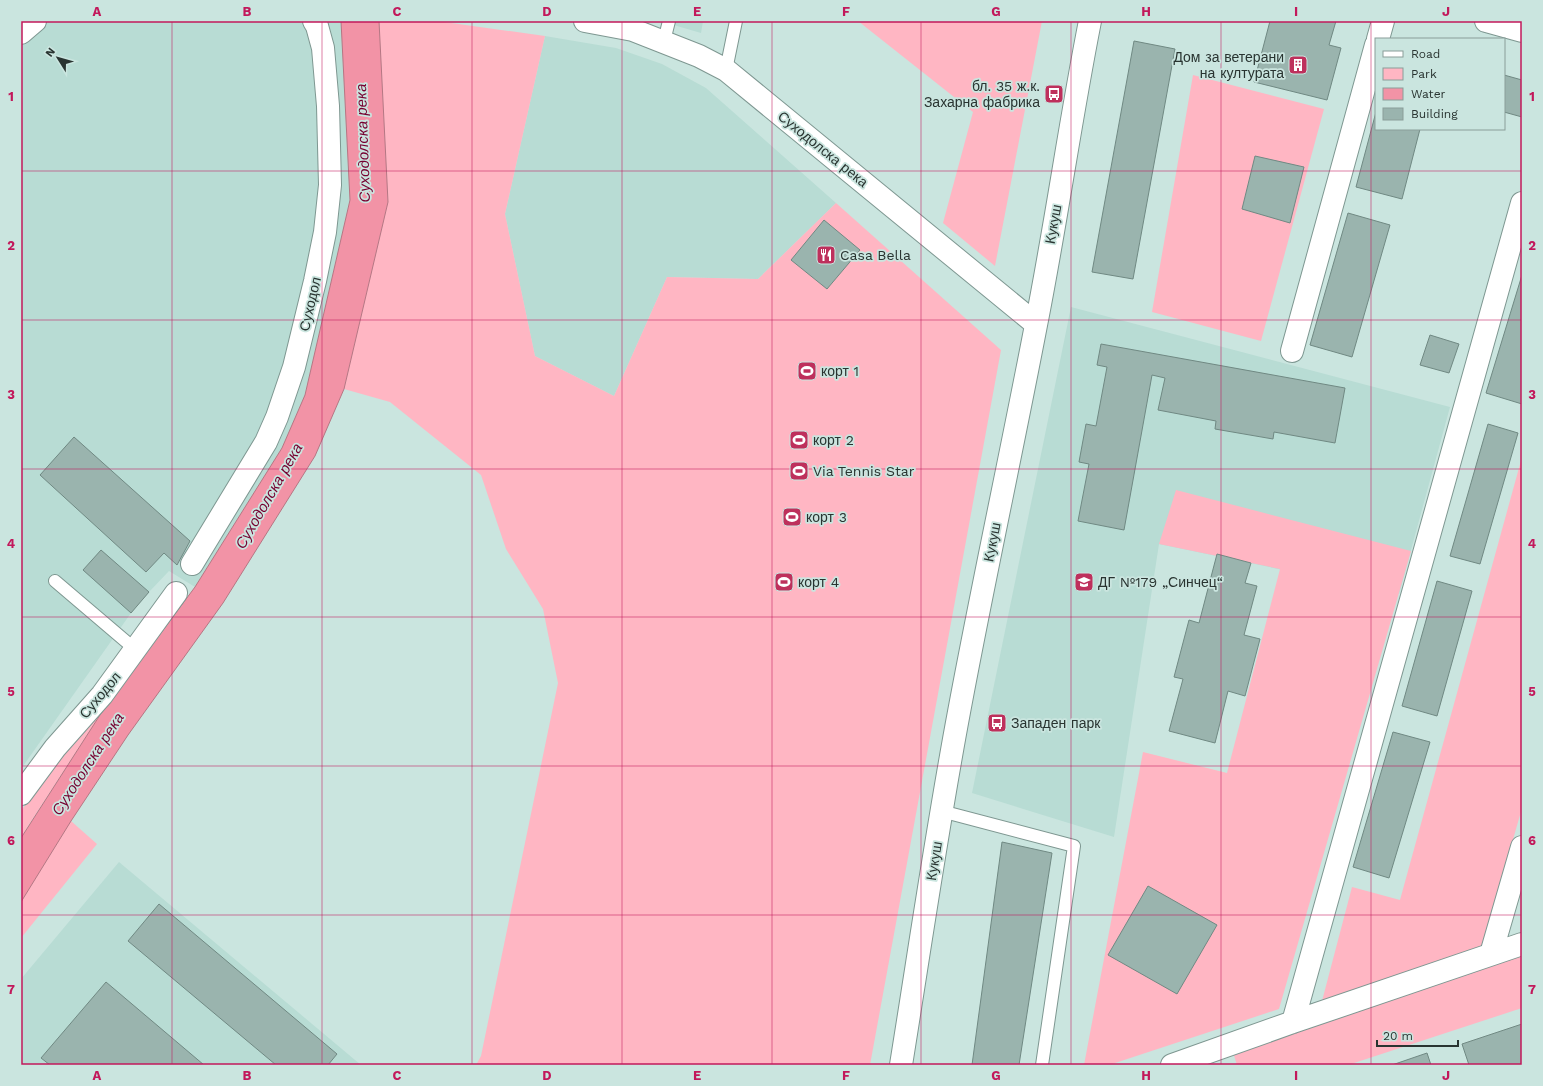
<svg xmlns="http://www.w3.org/2000/svg" width="1543" height="1086" font-family="'Work Sans',sans-serif">
<style>
.built{fill:#b8dcd4}
.green{fill:#ffb6c3}
.water{fill:#f293a6;stroke:#b67683}
.building{fill:#9ab4ae;stroke:#708983}
.lines{fill:none;stroke-linecap:round;stroke-linejoin:round}
.lane-casing{stroke:#7e9791;stroke-width:14}
.street-casing{stroke:#7e9791;stroke-width:24}
.lane{stroke:#fff;stroke-width:12}
.street{stroke:#fff;stroke-width:22}
.grid{fill:none;stroke:#c2185b;stroke-width:1;stroke-opacity:0.55}
.labels{text-anchor:middle;stroke-width:3.5;stroke-linejoin:round;paint-order:stroke}
.poi-label{font-size:14px;fill:#293431;stroke:#cae5df;text-anchor:start}
.street-label{font-size:14px;fill:#293431;stroke:#cae5df}
.water-label{font-size:15px;font-style:italic;fill:#760030;stroke:#cae5df}
.neatline{fill:none;stroke:#c2185b;stroke-width:1.5}
.grid-label{font-size:13px;text-anchor:middle;font-weight:bold;fill:#c2185b}
</style>
<rect width="100%" height="100%" fill="#cae5df"/>
<path class="built" d="M21,21h320l9,179 -45,195 -23,53 -87,139 -26,-16 -20,21 -18,21 -110,156z
M660,21h43l-2,12z
M545,36l71,12 46,16 44,24 130,115 -78,76 -91,-2 -53,119 -79,-40 -30,-142z
M1071,307l379,100 -51,187 -240,-50 -45,293 -142,-44z
M119,862l242,203h-340v-86z"/>
<path class="green" d="M379,21h58l108,15 -40,178 30,142 79,40 53,-119 91,2 78,-76 165,147 -131,715h-394l5,-9 77,-373 -15,-74 -37,-60 -25,-74 -91,-73 -46,-13 44,-187z
M858,21h184l-47,245 -52,-43 30,-111z
M1193,75l131,34 -63,232 -109,-29z
M1522,457v351l-41,144 -159,49 30,-114 48,13z
M1176,490l235,61 -132,458 -170,56h-25l59,-313 84,21 53,-204 -121,-25z
M100,715l-72,111 -7,12v-27l24,-34 40,-50z
M71,821l26,23 -76,94v-36z
M1522,954v54l-174,57h-111l-5,-16z"/>
<path class="water" d="M341,21h38l9,181 -44,187 -29,67 -92,147 -95,132 -57,86 -50,81v-64l79,-123 95,-128 87,-139 23,-53 45,-195z"/>
<path class="building" d="M1270,21h66l-7,24 12,3 -14,52 -73,-18z
M1134,41l41,8 -42,230 -41,-7z
M1504,75l18,5v37l-18,-5z
M1376,112v17h44l-18,70 -46,-12z
M1255,156l49,11 -14,56 -48,-14z
M1348,213l42,12 -38,132 -42,-12z
M824,220l36,30 -33,39 -36,-29z
M1522,275v129l-36,-11z
M1430,335l29,9 -10,29 -29,-8z
M1101,344l244,44 -10,55 -61,-11 -1,7 -58,-10 1,-8 -58,-11 7,-32 -13,-3 -28,155 -46,-9 11,-57 -10,-2 7,-38 10,2 11,-59 -10,-2z
M1488,424l30,9 -38,131 -30,-8z
M74,437l116,104 -13,24 -13,-12 -18,19 -106,-97z
M101,550l48,42 -18,21 -48,-43z
M1217,554l34,9 -6,20 12,3 -13,49 16,4 -15,57 -17,-5 -13,52 -46,-12 14,-52 -9,-2 15,-57 10,3z
M1437,581l35,10 -35,125 -35,-10z
M1393,732l37,10 -41,136 -36,-11z
M1002,842l50,11 -33,212h-47z
M1148,886l69,39 -40,69 -69,-39z
M159,904l178,150 -9,11h-52l-148,-124z
M106,982l98,83h-154l-9,-7z
M1522,1024v41h-53l-7,-21z
M1427,1053l4,12h-39z"/>
<g class="lines">
<defs>
<path id="lane" d="M664,41l5,-20
M726,70l10,-49
M55,581l81,69
M941,811l133,35 -32,219"/>
<path id="street" d="M585,21l48,9 66,26 27,14 310,254
M1486,21l36,10
M21,33l14,-12
M1378,39l5,-18
M1292,351l84,-306
M192,564l74,-122 11,-25 17,-50 21,-86 10,-49 5,-47 -2,-79 -5,-58 -6,-22 -3,-5
M21,794l34,-46 47,-53 74,-102
M1491,954l31,-107
M1293,1022l229,-819
M901,1065c19,-118 36,-236 58,-353 24,-129 52,-257 77,-387 20,-101 34,-203 54,-304
M1172,1065l121,-43 229,-78"/>
</defs>
<use href="#lane" class="lane-casing"/>
<use href="#street" class="street-casing"/>
<use href="#lane" class="lane"/>
<use href="#street" class="street"/>
</g>
<path class="grid" d="M172,21v1044M322,21v1044M472,21v1044M622,21v1044M772,21v1044M921,21v1044M1071,21v1044M1221,21v1044M1371,21v1044M21,171h1501M21,320h1501M21,469h1501M21,617h1501M21,766h1501M21,915h1501"/>
<defs>
<symbol id="building-square" viewBox="-11 -11 22 22"><rect x="-9" y="-9" width="18" height="18" rx="4" fill="#be305c" stroke="#cae5df"/><path d="M-4-6H4V6H1V3H-1V6H-4ZM-2.5-4.3h1.7v1.8h-1.7ZM.8-4.3h1.7v1.8H.8ZM-2.5-1h1.7V.8h-1.7ZM.8-1h1.7V.8H.8Z" fill="#fff"/></symbol>
<symbol id="bus-square" viewBox="-11 -11 22 22"><rect x="-9" y="-9" width="18" height="18" rx="4" fill="#be305c" stroke="#cae5df"/><path d="M-5-6H5V4H4V6H2V4H-2V6H-4V4H-5ZM-3.5-4V0h7V-4ZM-3.5 1.2v1.5H-2V1.2ZM2 1.2v1.5H3.5V1.2Z" fill="#fff"/></symbol>
<symbol id="restaurant-square" viewBox="-11 -11 22 22"><rect x="-9" y="-9" width="18" height="18" rx="4" fill="#be305c" stroke="#cae5df"/><path d="M-5-6h1v4h1v-4h1v4h1v-4h1v5L-1.5 .5V6h-2V.5L-5-1ZM5-6V6H3V1.5H1.5Q1.5-4 5-6Z" fill="#fff"/></symbol>
<symbol id="stadium-square" viewBox="-11 -11 22 22"><rect x="-9" y="-9" width="18" height="18" rx="4" fill="#be305c" stroke="#cae5df"/><path d="M0-5a6.5 5 0 1 0 0 10a6.5 5 0 1 0 0-10ZM-3.5-1.8h7v3.6h-7Z" fill="#fff"/></symbol>
<symbol id="school-square" viewBox="-11 -11 22 22"><rect x="-9" y="-9" width="18" height="18" rx="4" fill="#be305c" stroke="#cae5df"/><path d="M0-5L7-2L0 1L-7-2ZM-4 1L0 2.5L4 1V4Q0 6-4 4Z" fill="#fff"/></symbol>
</defs>
<g fill-rule="evenodd">
<use href="#building-square" x="1287" y="54" width="22" height="22"/>
<use href="#bus-square" x="1043" y="83" width="22" height="22"/>
<use href="#restaurant-square" x="815" y="244" width="22" height="22"/>
<use href="#stadium-square" x="796" y="360" width="22" height="22"/>
<use href="#stadium-square" x="788" y="429" width="22" height="22"/>
<use href="#stadium-square" x="788" y="460" width="22" height="22"/>
<use href="#stadium-square" x="781" y="506" width="22" height="22"/>
<use href="#stadium-square" x="773" y="571" width="22" height="22"/>
<use href="#school-square" x="1073" y="571" width="22" height="22"/>
<use href="#bus-square" x="986" y="712" width="22" height="22"/>
</g>
<g class="labels">
<g class="poi-label">
<text x="1284" y="62" text-anchor="end">Дом за ветерани<tspan x="1284" dy="16">на културата</tspan></text>
<text x="1040" y="91" text-anchor="end">бл. 35 ж.к.<tspan x="1040" dy="16">Захарна фабрика</tspan></text>
<text x="840" y="260">Casa Bella</text>
<text x="821" y="376">корт 1</text>
<text x="813" y="445">корт 2</text>
<text x="813" y="476">Via Tennis Star</text>
<text x="806" y="522">корт 3</text>
<text x="798" y="587">корт 4</text>
<text x="1098" y="587">ДГ №179 „Синчец“</text>
<text x="1011" y="728">Западен парк</text>
</g>
<g class="street-label">
<text transform="translate(823 149) rotate(39)" y="5">Суходолска река</text>
<text transform="translate(1053 224) rotate(-80)" y="5">Кукуш</text>
<text transform="translate(310 304) rotate(-77)" y="5">Суходол</text>
<text transform="translate(992 542) rotate(-79)" y="5">Кукуш</text>
<text transform="translate(100 695) rotate(-50)" y="5">Суходол</text>
<text transform="translate(934 861) rotate(-81)" y="5">Кукуш</text>
</g>
<g class="water-label">
<text transform="translate(363 143) rotate(-92)" y="5">Суходолска река</text>
<text transform="translate(269 496) rotate(-60)" y="5">Суходолска река</text>
<text transform="translate(88 764) rotate(-57)" y="5">Суходолска река</text>
</g>
</g>
<rect width="1543" height="1086" fill="none" stroke="#cae5df" stroke-width="44"/>
<rect x="1375" y="38" width="130" height="92" fill="#cae5df" stroke="#8a9e99"/>
<rect x="1383" y="51" width="20" height="6" fill="#ffffff" stroke="#8a9e99"/>
<text x="1411" y="58" font-size="12" fill="#293431">Road</text>
<rect x="1383" y="68" width="20" height="12" fill="#ffb6c3" stroke="#8a9e99"/>
<text x="1411" y="78" font-size="12" fill="#293431">Park</text>
<rect x="1383" y="88" width="20" height="12" fill="#f293a6" stroke="#8a9e99"/>
<text x="1411" y="98" font-size="12" fill="#293431">Water</text>
<rect x="1383" y="108" width="20" height="12" fill="#9ab4ae" stroke="#8a9e99"/>
<text x="1411" y="118" font-size="12" fill="#293431">Building</text>
<g transform="translate(58 58) rotate(307)" stroke="#cae5df" stroke-width="3" paint-order="stroke">
<path d="M0-3L7 15L0 10L-7 15Z" fill="#293431"/>
<text y="-6" font-size="11" font-weight="bold" text-anchor="middle" fill="#293431">N</text>
</g>
<path d="M1377 1040v6h81v-6" fill="none" stroke="#293431" stroke-width="2"/>
<text x="1383" y="1040" font-size="12" fill="#293431" stroke="#cae5df" stroke-width="3" paint-order="stroke">20 m</text>
<rect x="22" y="22" width="1499" height="1042" class="neatline"/>
<g class="grid-label">
<text x="97" y="16">A</text>
<text x="247" y="16">B</text>
<text x="397" y="16">C</text>
<text x="547" y="16">D</text>
<text x="697" y="16">E</text>
<text x="846" y="16">F</text>
<text x="996" y="16">G</text>
<text x="1146" y="16">H</text>
<text x="1296" y="16">I</text>
<text x="1446" y="16">J</text>
<text x="11" y="101">1</text>
<text x="1532" y="101">1</text>
<text x="11" y="250">2</text>
<text x="1532" y="250">2</text>
<text x="11" y="399">3</text>
<text x="1532" y="399">3</text>
<text x="11" y="548">4</text>
<text x="1532" y="548">4</text>
<text x="11" y="696">5</text>
<text x="1532" y="696">5</text>
<text x="11" y="845">6</text>
<text x="1532" y="845">6</text>
<text x="11" y="994">7</text>
<text x="1532" y="994">7</text>
<text x="97" y="1080">A</text>
<text x="247" y="1080">B</text>
<text x="397" y="1080">C</text>
<text x="547" y="1080">D</text>
<text x="697" y="1080">E</text>
<text x="846" y="1080">F</text>
<text x="996" y="1080">G</text>
<text x="1146" y="1080">H</text>
<text x="1296" y="1080">I</text>
<text x="1446" y="1080">J</text>
</g>
</svg>
